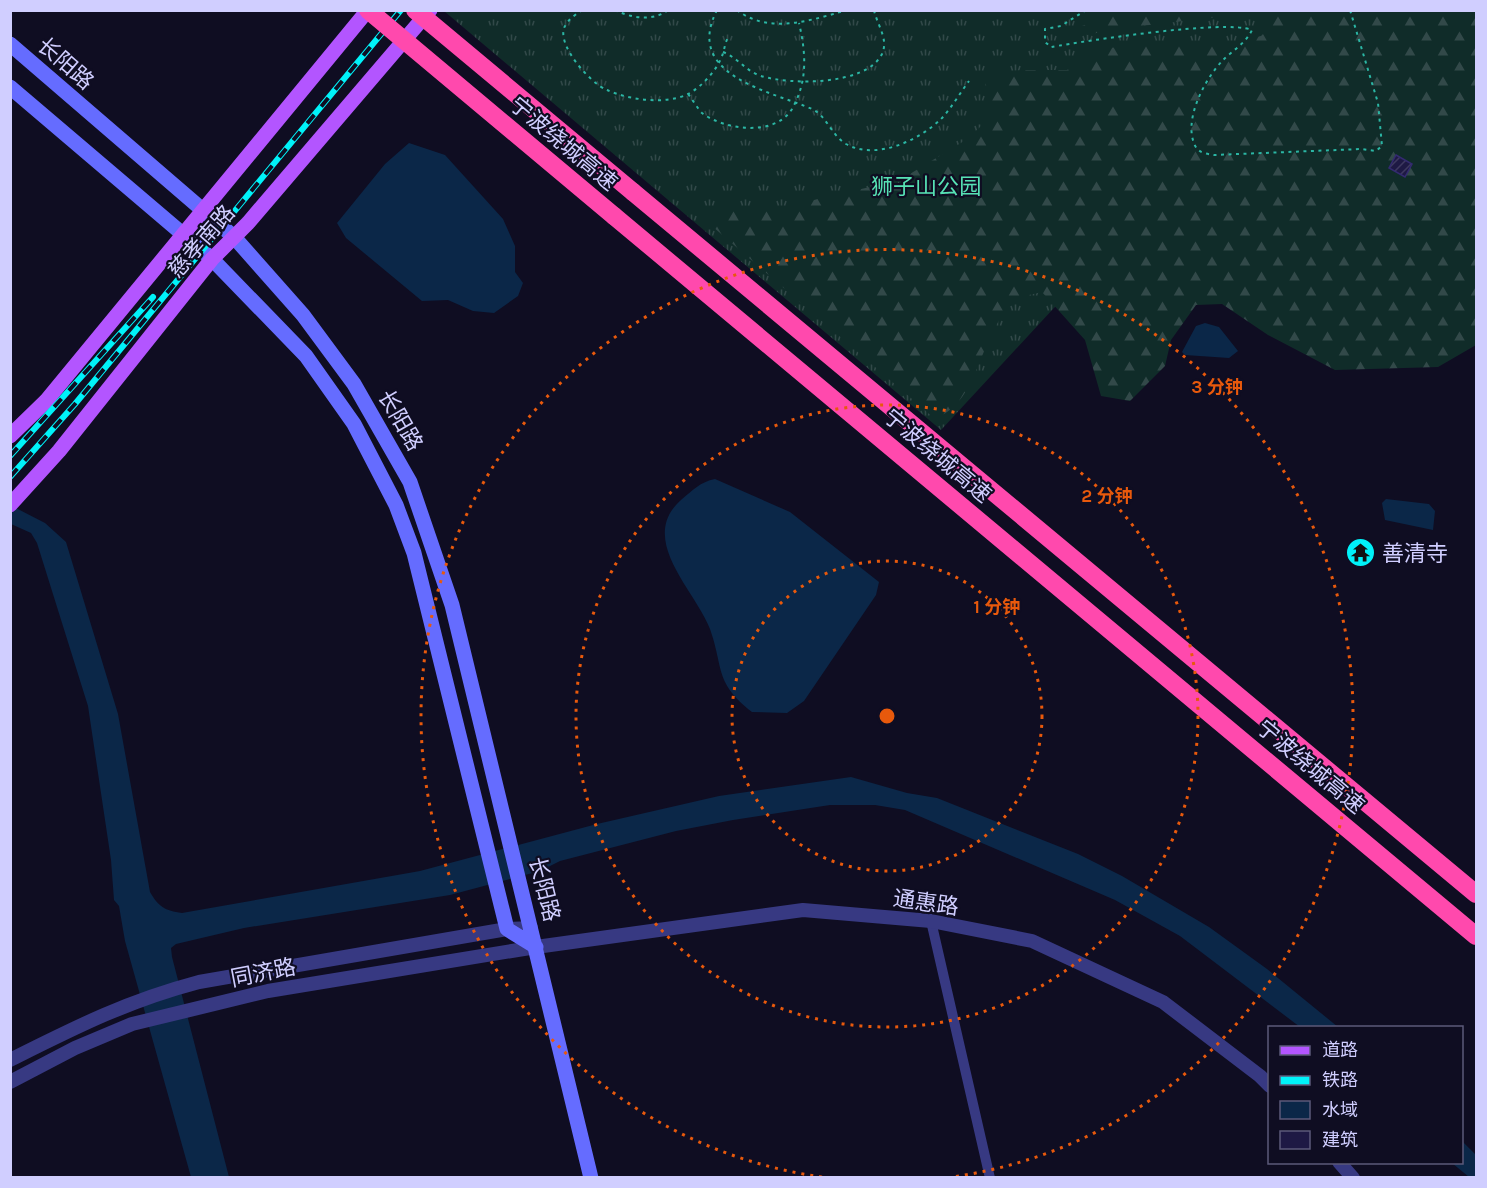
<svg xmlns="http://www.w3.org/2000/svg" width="1487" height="1188" font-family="Karla,'Noto Sans SC',sans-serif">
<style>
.grass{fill:url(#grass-tufts)}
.forest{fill:url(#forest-firs)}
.water{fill:#0b2748}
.building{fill:url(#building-hatch);stroke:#332a70;stroke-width:1.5}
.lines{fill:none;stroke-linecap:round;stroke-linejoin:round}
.path{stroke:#2bb6a4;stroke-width:2;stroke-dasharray:3 4.5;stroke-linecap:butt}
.minor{stroke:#373982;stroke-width:10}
.tertiary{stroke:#373982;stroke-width:14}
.secondary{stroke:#656cff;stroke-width:15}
.primary{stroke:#b355ff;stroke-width:15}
.motorway{stroke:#ff49ad;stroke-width:18}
.rail-casing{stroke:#00f2f9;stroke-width:6}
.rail{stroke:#0f0d22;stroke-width:4;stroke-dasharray:11;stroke-linecap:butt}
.motorway-bridge{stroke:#ff49ad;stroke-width:18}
.ring{fill:none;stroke:#e8590c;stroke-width:3;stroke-dasharray:3 6}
.labels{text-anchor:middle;stroke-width:4.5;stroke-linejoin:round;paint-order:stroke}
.street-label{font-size:22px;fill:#d0ceff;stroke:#0f0d22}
.park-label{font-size:22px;fill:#57e2b5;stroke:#0f0d22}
.poi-label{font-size:22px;fill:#d0ceff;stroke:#0f0d22;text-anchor:start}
.centre{fill:#e8590c;stroke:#0f0d22;stroke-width:3}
.ring-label{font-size:18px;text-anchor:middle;font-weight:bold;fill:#e8590c;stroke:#0f0d22;stroke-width:4.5;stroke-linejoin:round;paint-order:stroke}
</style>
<defs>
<pattern id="grass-tufts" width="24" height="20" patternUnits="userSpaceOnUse" patternTransform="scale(1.5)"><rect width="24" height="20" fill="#102c29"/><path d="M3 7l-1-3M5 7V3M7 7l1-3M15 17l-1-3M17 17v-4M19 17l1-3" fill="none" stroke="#324949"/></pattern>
<pattern id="forest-firs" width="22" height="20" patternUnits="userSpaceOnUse" patternTransform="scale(1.5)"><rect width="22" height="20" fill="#102c29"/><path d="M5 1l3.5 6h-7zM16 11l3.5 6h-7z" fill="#324949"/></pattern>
<pattern id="building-hatch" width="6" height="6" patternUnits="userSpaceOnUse" patternTransform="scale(1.5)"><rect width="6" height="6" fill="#1e1944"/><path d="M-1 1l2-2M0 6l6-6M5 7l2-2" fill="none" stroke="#3e3960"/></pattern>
</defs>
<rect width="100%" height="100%" fill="#0f0d22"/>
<path class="grass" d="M444,11h1032v300l-350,-81 -185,200z"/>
<path class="forest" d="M1109,10h134v1l-16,5 -112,13 -28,6 -5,-9 15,-6z
M1260,11h216v334l-38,22 -103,3 -67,-35 -46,-31 -26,1 -25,35 -6,26 -35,35 -29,-5 -16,-56 -43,-48 -30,7c-8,13 -17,27 -23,41 -13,27 -22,69 -55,78l-222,-192 -1,-6 26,-12 51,-2 112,-26 69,-42 18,-18 -2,-46 37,-4h45l21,-14 18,-8 90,-6 28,2 37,-8 10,-10 -6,-13z"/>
<path class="water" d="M409,143l36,12 58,64 12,27v26l8,11 -5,13 -24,17 -21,-2 -25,-11 -26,1 -76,-63 -9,-15 48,-59z
M1205,323l14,4 19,24 -9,7 -44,-3 -3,-3 14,-26z
M715,479l75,33 89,70 -3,13 -72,106 -17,12 -35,-1c-38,-30 -28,-43 -42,-83 -15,-39 -73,-90 -29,-129 12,-10 19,-18 34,-21z
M1386,499l43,5 6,7 -2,19 -48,-10 -3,-17z
M10,505l35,18 21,19 52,172 32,178c8,14 15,19 32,21l238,-42 177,-47 122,-28 132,-19 56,16 30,5 141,56 44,22 87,51 58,42 71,58h-38l-120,-91 -65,-36 -210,-90 -30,-5h-45l-97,15 -57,11 -116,30 -20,10 -90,24 -206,33 -68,16 -5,4 1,9 57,220h-38l-66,-236 -6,-35 -5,-6 -3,-40 -23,-154 -51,-163 -6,-10 -20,-9z
M1462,1141l14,14v22h-7l-17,-14 10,-1z"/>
<path class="building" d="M1396,155l16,9 -7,13 -16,-9z"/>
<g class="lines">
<path class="path" d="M582,10c-6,4 -14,10 -17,16 -10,18 26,58 42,64 22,10 59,15 81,4 14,-7 31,-26 35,-41 2,-6 2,-11 6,-17
M615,10c16,8 38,12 53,0
M717,10c-34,66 54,81 95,99 15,7 19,26 34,35 30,17 74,-4 96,-26 10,-11 18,-25 27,-37
M737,10c32,25 75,10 110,0
M944,10h9
M1086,10l-25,16 -16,3v13l6,5c34,-6 175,-28 201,-17 -6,13 -20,21 -29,30 -17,18 -35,51 -31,76 3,15 8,17 22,19l147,-6 15,2 6,-5 -4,-43 -28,-93
M723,52c15,6 23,19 38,24 29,9 105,10 121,-22 7,-15 -5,-29 -8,-44
M688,94c5,6 9,14 14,19 22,17 73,24 90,-4 16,-28 14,-56 7,-86"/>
<path class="minor" d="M931,921l59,257"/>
<path class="tertiary" d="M10,1060c66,-33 117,-59 189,-78l308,-53 24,-1
M10,1082l65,-34 57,-24 136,-33 268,-44 267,-37 128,11 101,20 131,61 97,74 10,10
M1339,1162l14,16"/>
<path class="secondary" d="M10,44l224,193 69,78 51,69 56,98 42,123 139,573
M10,87l202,172 94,97 48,68 42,81 18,48 93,376 29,18"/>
<path class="primary" d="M10,436l36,-35 322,-391
M10,505l49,-54 153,-192 36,-36 182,-213"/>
<path class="motorway" d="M633,192l843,702
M614,216l862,720"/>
<defs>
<path id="rail" d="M10,456l143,-159
M10,477l65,-73 326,-394"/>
</defs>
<use href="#rail" class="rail-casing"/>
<use href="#rail" class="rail"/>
<path class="motorway-bridge" d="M368,10l246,206
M415,10l218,182"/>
</g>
<g class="ring">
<circle cx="887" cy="716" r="155"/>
<circle cx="887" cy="716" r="311"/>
<path d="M822 1177A466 466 0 1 1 952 1177"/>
</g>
<defs>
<symbol id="temple-disc" viewBox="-11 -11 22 22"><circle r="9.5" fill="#00f2f9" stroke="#0f0d22"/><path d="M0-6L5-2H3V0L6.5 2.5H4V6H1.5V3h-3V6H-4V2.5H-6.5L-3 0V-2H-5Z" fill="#111"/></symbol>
</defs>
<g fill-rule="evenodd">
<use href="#temple-disc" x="1344" y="536" width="33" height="33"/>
</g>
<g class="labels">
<g class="street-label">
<text transform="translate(66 63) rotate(41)" y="8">长阳路</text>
<text transform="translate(564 143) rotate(40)" y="8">宁波绕城高速</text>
<text transform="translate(201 241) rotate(-49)" y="8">慈孝南路</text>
<text transform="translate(401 420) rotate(60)" y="8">长阳路</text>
<text transform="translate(938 455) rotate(40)" y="8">宁波绕城高速</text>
<text transform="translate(1311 766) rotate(40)" y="8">宁波绕城高速</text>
<text transform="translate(545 889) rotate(76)" y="8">长阳路</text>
<text transform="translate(926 902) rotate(8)" y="8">通惠路</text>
<text transform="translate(263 972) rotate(-11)" y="8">同济路</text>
</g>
<g class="park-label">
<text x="926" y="194">狮子山公园</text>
</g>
<g class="poi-label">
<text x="1382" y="561">善清寺</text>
</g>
</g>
<circle cx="887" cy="716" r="9" class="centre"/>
<g class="ring-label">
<text x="1217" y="393">3 分钟</text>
<text x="1107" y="502">2 分钟</text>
<text x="997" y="613">1 分钟</text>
</g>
<rect width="1487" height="1188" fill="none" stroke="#d0ceff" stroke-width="24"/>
<rect x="1268" y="1026" width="195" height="138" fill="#0f0d22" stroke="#5c5a7a" stroke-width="1.5"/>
<rect x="1280" y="1046" width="30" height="9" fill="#b355ff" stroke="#5c5a7a" stroke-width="1.5"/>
<text x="1322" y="1056" font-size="18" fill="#d0ceff">道路</text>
<rect x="1280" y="1076" width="30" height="9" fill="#00f2f9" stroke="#5c5a7a" stroke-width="1.5"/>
<text x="1322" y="1086" font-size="18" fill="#d0ceff">铁路</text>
<rect x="1280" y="1101" width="30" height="18" fill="#0b2748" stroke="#5c5a7a" stroke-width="1.5"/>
<text x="1322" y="1116" font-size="18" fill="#d0ceff">水域</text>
<rect x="1280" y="1131" width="30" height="18" fill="#1e1944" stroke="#5c5a7a" stroke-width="1.5"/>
<text x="1322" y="1146" font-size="18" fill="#d0ceff">建筑</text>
</svg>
